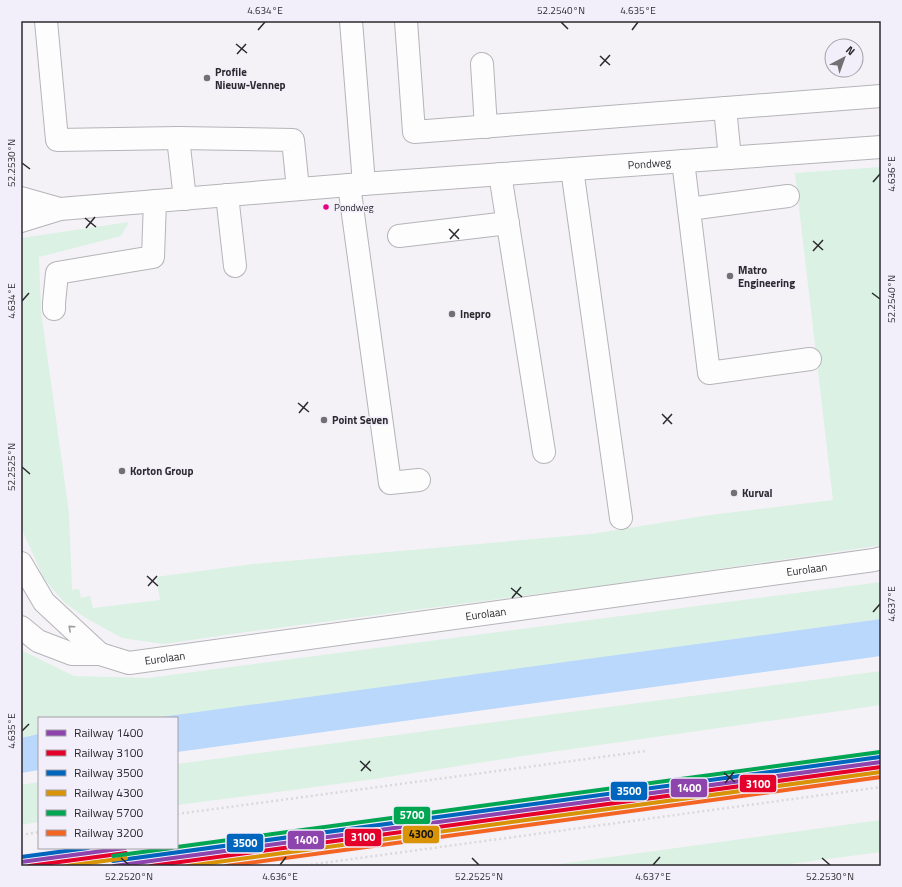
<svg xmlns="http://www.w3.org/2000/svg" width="902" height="887" font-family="'Titillium Web',sans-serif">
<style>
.green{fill:#daf1e3}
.water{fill:#bad7fc}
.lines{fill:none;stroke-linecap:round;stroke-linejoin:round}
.minor-casing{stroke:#b5b4b8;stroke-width:24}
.major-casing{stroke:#b5b4b8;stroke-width:24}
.path{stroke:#d9d8da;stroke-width:2.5;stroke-dasharray:2 3;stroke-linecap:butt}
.minor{stroke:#fdfdfe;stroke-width:22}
.major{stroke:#fdfdfe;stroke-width:22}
.rail-1-casing{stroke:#f3effa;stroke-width:7}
.rail-2-casing{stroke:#f3effa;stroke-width:7}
.rail-3-casing{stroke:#f3effa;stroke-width:7}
.rail-4-casing{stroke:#f3effa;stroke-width:7}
.rail-5-casing{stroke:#f3effa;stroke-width:7}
.rail-6-casing{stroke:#f3effa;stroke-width:7}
.rail-1{stroke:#8e44ad;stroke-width:4}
.rail-2{stroke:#e4002b;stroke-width:4}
.rail-3{stroke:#0065bd;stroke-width:4}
.rail-4{stroke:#d89307;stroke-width:4}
.rail-5{stroke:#00a651;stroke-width:4}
.rail-6{stroke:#f26522;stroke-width:4}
.oneway{stroke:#9e9ea0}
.ticks{fill:none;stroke:#2b2a2e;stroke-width:1.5}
.poi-dot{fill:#717074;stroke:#f3effa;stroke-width:1.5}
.bus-dot{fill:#e5007d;stroke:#f3effa;stroke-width:1.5}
.labels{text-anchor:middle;stroke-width:3;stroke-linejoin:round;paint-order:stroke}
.bus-label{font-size:10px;fill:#2b2a2e;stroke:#f3effa;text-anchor:start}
.poi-label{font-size:11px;font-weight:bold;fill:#2b2a2e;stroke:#f3effa;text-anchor:start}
.street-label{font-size:11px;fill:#2b2a2e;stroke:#f3effa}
.line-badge{stroke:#f3effa;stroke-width:1.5}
.badge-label{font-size:11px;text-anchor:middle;font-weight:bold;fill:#fff}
.pale-badge-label{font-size:11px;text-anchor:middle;font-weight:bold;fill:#111}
.neatline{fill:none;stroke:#2b2a2e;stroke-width:1.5}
.ticks-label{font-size:10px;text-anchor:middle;fill:#2b2a2e}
</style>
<rect width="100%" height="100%" fill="#f4f2f7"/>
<path class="green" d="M881,167v378l-32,5 -243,35 -367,48 -75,11 -42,-6 -38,-21 -20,-15 -20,-23 -23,-52v-289l108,-16 -8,14 -82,21 2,54 28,202 3,77 7,-1 2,9 9,-2 3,12 67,-8 -4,-23 97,-13 338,-30 119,-19 123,-15 -38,-327z
M881,582v37l-707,99h-135v19l-18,3v-90l53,26 74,2z
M881,671v34l-352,50 -154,24 -198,26v-41z
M39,782v40l-18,3v-40z
M881,820v32l-107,14h-229z"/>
<path class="water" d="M881,619v37l-704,96v-34h-23z
M39,734v36l-18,3v-35z"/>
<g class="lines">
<defs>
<g id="minor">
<path d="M46,21l11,119 121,-2 7,61"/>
<path d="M351,21l13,163"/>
<path d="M406,21l8,111 467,-36"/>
<path d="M482,64l4,63"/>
<path d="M725,108l5,50"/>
<path d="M178,138l115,2 5,49"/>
<path d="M683,161l26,212 101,-14"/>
<path d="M572,169l49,349"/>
<path d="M500,174l44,278"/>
<path d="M349,185l41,298 29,-3"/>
<path d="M227,195l8,71"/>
<path d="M21,198l39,11"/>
<path d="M689,209l99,-13"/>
<path id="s1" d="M21,221l39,-12 289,-24 532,-38"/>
<path d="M399,236l109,-13"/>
<path d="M54,309v-6l3,-30 96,-16 2,-56"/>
</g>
<g id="major">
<path d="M21,563l23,39 56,52"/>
<path id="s2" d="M21,627l17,14 34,13h28l29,9 745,-103 7,-2"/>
</g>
</defs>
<use href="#minor" class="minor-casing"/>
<use href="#major" class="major-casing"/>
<path class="path" d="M177,814l469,-63
M21,835l18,-3
M301,866l580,-79"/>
<use href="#minor" class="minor"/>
<use href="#major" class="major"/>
<defs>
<path id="rail-1" d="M21,862l104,-14
M114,866l767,-104"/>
<path id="rail-2" d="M29,866l97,-13
M151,866l730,-99"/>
<path id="rail-3" d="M21,857l67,-9
M113,861l767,-104"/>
<path id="rail-4" d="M66,866l60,-8
M188,866l693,-94"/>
<path id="rail-5" d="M177,847l703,-95
M113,856l59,-8"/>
<path id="rail-6" d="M226,866l655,-89"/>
</defs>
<use href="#rail-1" class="rail-1-casing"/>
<use href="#rail-2" class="rail-2-casing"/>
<use href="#rail-3" class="rail-3-casing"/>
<use href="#rail-4" class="rail-4-casing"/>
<use href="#rail-5" class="rail-5-casing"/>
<use href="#rail-6" class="rail-6-casing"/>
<use href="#rail-1" class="rail-1"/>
<use href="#rail-2" class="rail-2"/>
<use href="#rail-3" class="rail-3"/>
<use href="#rail-4" class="rail-4"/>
<use href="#rail-5" class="rail-5"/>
<use href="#rail-6" class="rail-6"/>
</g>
<defs><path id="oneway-chevron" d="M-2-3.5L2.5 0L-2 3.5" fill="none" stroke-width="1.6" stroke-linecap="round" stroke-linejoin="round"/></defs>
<use class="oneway" href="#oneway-chevron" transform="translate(71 628) rotate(-138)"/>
<path class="ticks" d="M561,22l7,7M258,30l7,-8M632,30l6,-8M236,44l11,9M237,54l9,-10M600,56l10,9M600,66l10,-11M22,163l8,6M873,182l7,-8M85,218l11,9M86,228l9,-11M449,229l10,10M450,239l9,-10M813,241l10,9M813,251l10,-11M872,293l8,6M22,301l7,-8M298,403l11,9M299,413l9,-11M662,414l10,10M663,424l9,-10M22,467l8,7M147,576l11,10M148,586l9,-10M511,588l11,9M512,598l9,-11M873,612l7,-8M22,731l7,-7M360,761l11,10M361,771l9,-10M724,773l11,9M725,783l9,-11M121,858l8,7M472,858l7,7M822,858l8,7M280,865l6,-8M653,865l7,-8"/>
<g class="poi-dot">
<circle cx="207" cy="78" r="4"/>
<circle cx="730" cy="276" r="4"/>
<circle cx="452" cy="314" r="4"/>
<circle cx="324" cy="420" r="4"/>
<circle cx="122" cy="471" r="4"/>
<circle cx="734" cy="493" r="4"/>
</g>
<circle class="bus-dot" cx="326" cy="207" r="3.5"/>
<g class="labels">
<g class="bus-label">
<text x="334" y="211">Pondweg</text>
</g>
<g class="poi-label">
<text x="215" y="76">Profile<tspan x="215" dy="13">Nieuw-Vennep</tspan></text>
<text x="738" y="274">Matro<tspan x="738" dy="13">Engineering</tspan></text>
<text x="460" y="318">Inepro</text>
<text x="332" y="424">Point Seven</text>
<text x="130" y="475">Korton Group</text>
<text x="742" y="497">Kurval</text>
</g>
<g class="street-label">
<text dy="4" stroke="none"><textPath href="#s1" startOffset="632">Pondweg</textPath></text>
<text dy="4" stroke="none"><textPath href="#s2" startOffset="801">Eurolaan</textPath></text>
<text dy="4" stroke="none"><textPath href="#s2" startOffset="477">Eurolaan</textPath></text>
<text dy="4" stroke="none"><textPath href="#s2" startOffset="153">Eurolaan</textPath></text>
</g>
</g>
<g class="line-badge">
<rect x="739" y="774" width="38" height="19" rx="4" fill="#e4002b"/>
<rect x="670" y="778" width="38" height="20" rx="4" fill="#8e44ad"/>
<rect x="610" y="781" width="38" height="20" rx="4" fill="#0065bd"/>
<rect x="393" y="806" width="38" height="19" rx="4" fill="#00a651"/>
<rect x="402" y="825" width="38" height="19" rx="4" fill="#d89307"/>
<rect x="344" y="828" width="38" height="19" rx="4" fill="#e4002b"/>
<rect x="287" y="830" width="38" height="20" rx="4" fill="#8e44ad"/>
<rect x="226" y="833" width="38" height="20" rx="4" fill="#0065bd"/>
</g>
<g class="badge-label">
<text x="758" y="788">3100</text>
<text x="689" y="792">1400</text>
<text x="629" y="795">3500</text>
<text x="412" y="819">5700</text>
<text x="363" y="841">3100</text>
<text x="306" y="844">1400</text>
<text x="245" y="847">3500</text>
</g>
<g class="pale-badge-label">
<text x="421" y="838">4300</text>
</g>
<rect width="902" height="887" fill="none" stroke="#f3effa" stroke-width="44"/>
<rect x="38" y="717" width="140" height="132" fill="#f3effa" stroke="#a3a0a8"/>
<rect x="46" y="730" width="20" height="6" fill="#8e44ad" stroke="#a3a0a8"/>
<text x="74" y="737" font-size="12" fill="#2b2a2e">Railway 1400</text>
<rect x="46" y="750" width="20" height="6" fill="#e4002b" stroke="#a3a0a8"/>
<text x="74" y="757" font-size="12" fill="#2b2a2e">Railway 3100</text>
<rect x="46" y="770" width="20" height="6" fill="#0065bd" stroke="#a3a0a8"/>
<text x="74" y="777" font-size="12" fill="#2b2a2e">Railway 3500</text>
<rect x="46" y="790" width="20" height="6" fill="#d89307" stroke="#a3a0a8"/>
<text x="74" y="797" font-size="12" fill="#2b2a2e">Railway 4300</text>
<rect x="46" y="810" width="20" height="6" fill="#00a651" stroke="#a3a0a8"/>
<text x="74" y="817" font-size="12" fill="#2b2a2e">Railway 5700</text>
<rect x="46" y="830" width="20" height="6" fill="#f26522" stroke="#a3a0a8"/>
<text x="74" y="837" font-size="12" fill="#2b2a2e">Railway 3200</text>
<g transform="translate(844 58) rotate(41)"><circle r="19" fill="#f3effa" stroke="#a3a0a8"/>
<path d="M0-3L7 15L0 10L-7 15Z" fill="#717074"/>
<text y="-6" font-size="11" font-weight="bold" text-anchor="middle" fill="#2b2a2e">N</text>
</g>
<rect x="22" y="22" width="858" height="843" class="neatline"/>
<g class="ticks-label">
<text x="265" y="14">4.634°E</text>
<text x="561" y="14">52.2540°N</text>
<text x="638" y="14">4.635°E</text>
<text transform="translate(11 163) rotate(-90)" y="4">52.2530°N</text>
<text transform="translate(891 174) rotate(-90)" y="4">4.636°E</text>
<text transform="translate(891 299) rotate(-90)" y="4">52.2540°N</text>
<text transform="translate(11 301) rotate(-90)" y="4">4.634°E</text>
<text transform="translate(11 467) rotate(-90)" y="4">52.2525°N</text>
<text transform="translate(891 604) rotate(-90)" y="4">4.637°E</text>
<text transform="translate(11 731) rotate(-90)" y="4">4.635°E</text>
<text x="129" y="880">52.2520°N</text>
<text x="280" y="880">4.636°E</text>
<text x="479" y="880">52.2525°N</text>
<text x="653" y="880">4.637°E</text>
<text x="830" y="880">52.2530°N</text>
</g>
</svg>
